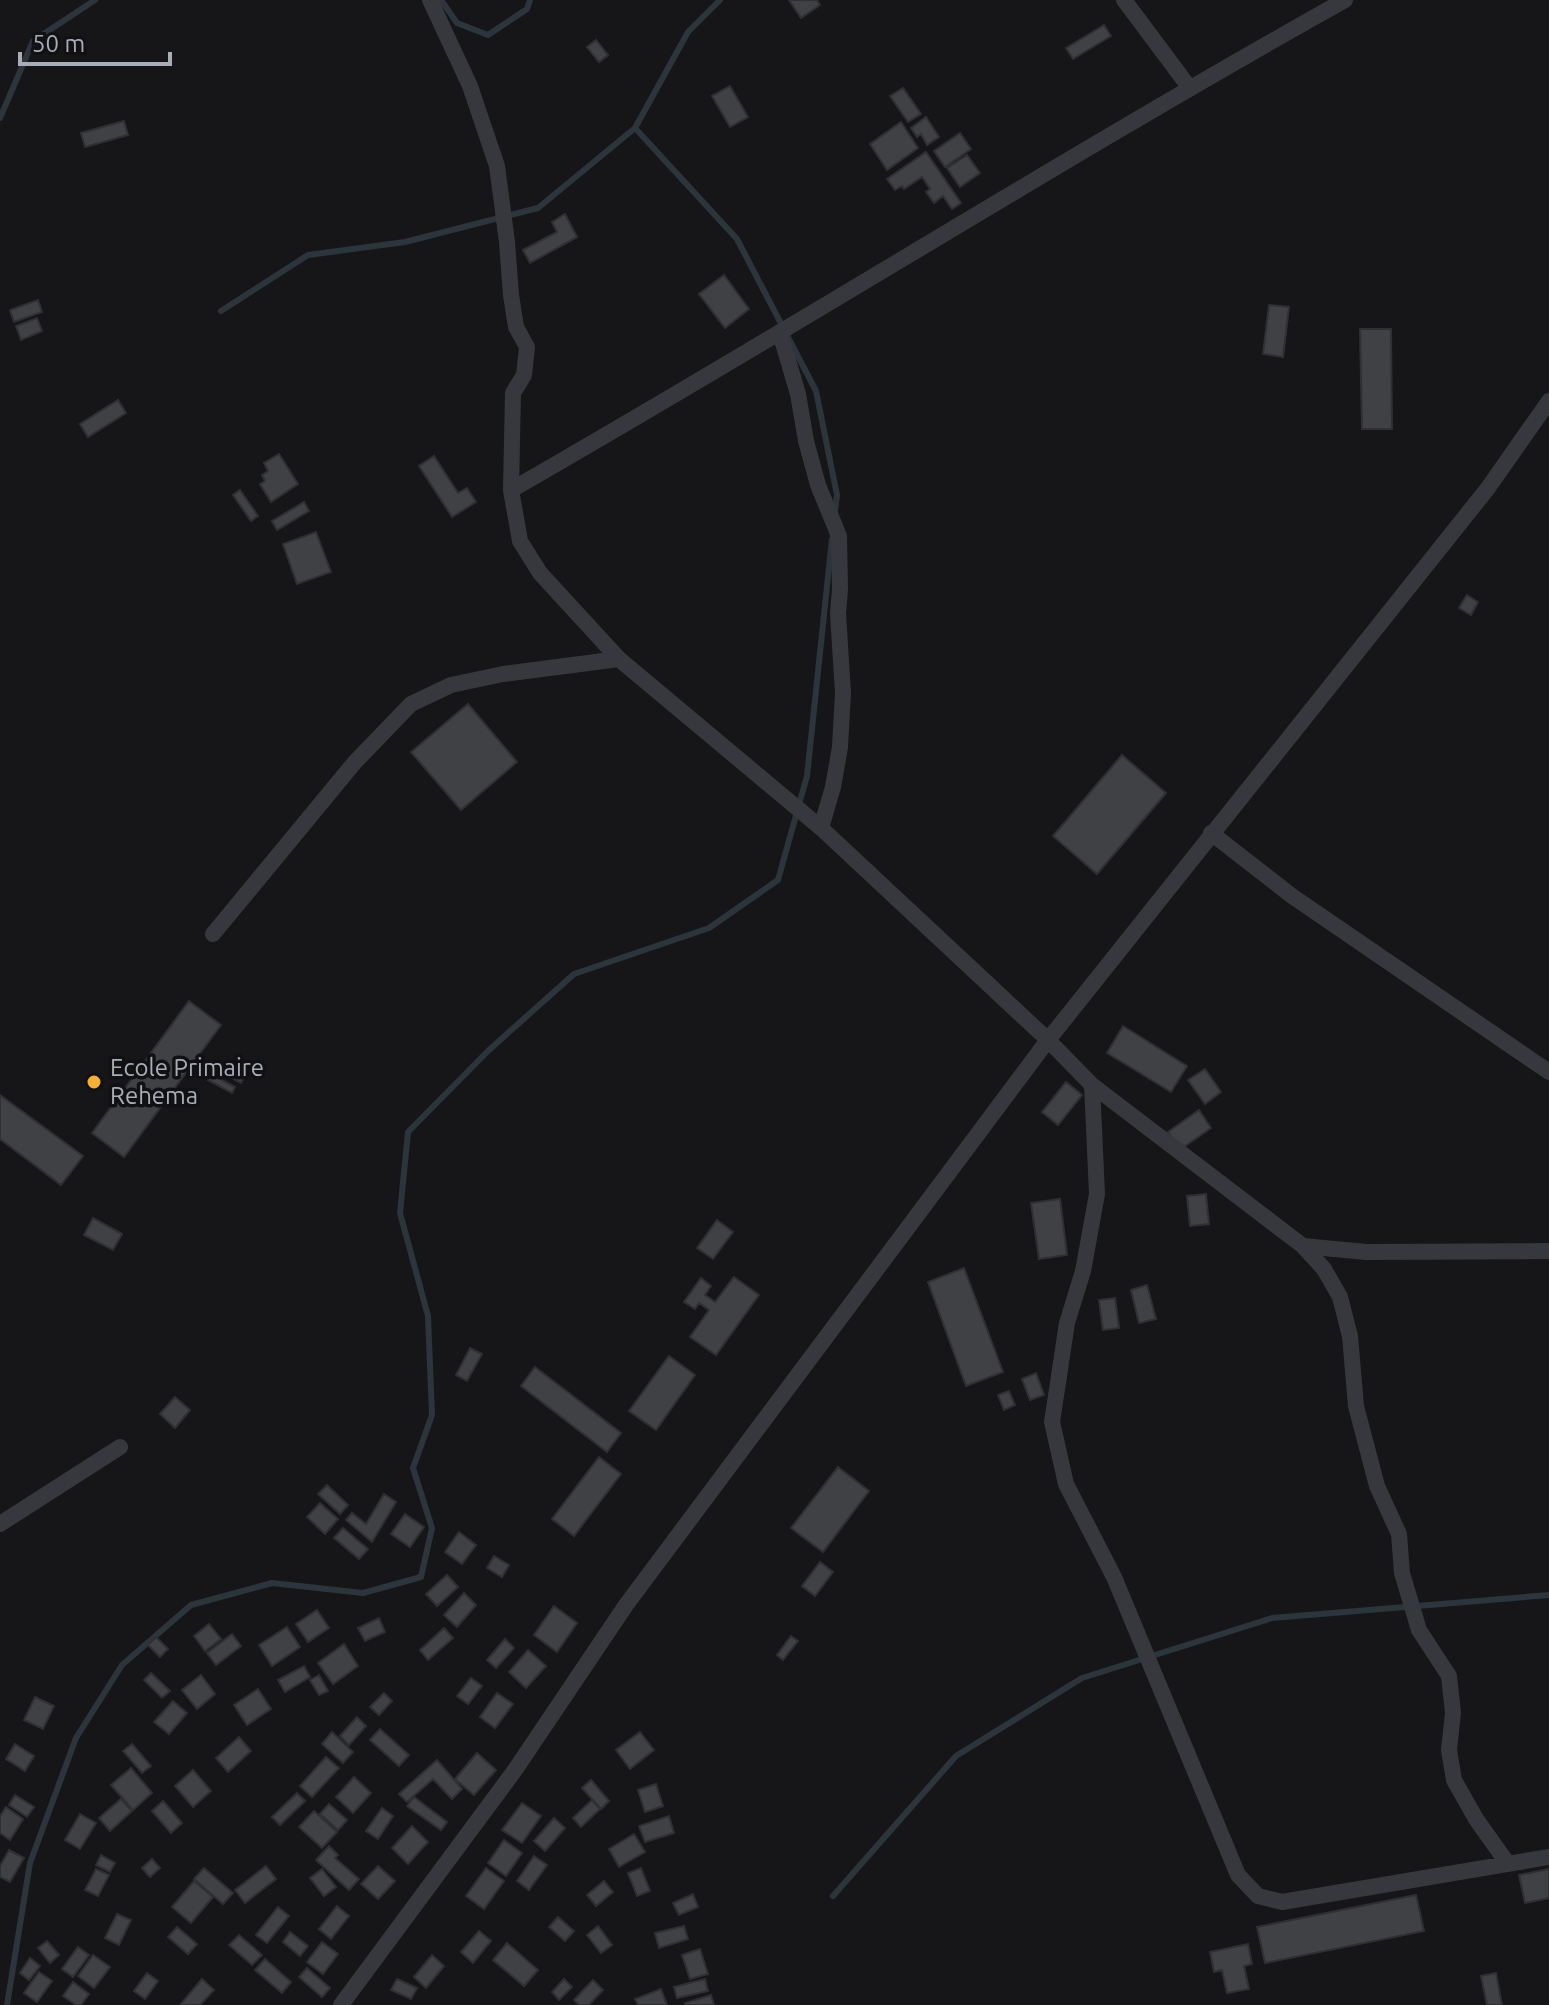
<svg xmlns="http://www.w3.org/2000/svg" width="1549" height="2005" font-family="Ubuntu,sans-serif">
<style>
.lines{fill:none;stroke-linecap:round;stroke-linejoin:round}
.stream{stroke:#2c353c;stroke-width:6}
.building{fill:#404145;stroke:#303034;stroke-width:2}
.street{stroke:#37383d;stroke-width:16}
.poi-dot{fill:#f2b134;stroke:#111113;stroke-width:3}
.labels{text-anchor:middle;stroke-width:7;stroke-linejoin:round;paint-order:stroke}
.poi-label{font-size:24px;fill:#a8adb8;stroke:#111113;text-anchor:start}
</style>
<rect width="100%" height="100%" fill="#161618"/>
<g class="lines">
<path class="stream" d="M441,0l16,23 31,12 39,-26 3,-9
M0,118l33,-77 62,-41
M635,128l102,111 79,152 21,104 -2,17
M221,311l87,-56 97,-13 133,-34 97,-80 53,-96 32,-32
M833,1896l123,-140 126,-78 190,-60 277,-23
M7,2005l23,-142 46,-125 46,-73 69,-60 81,-22 91,10 58,-16 11,-49 -19,-60 19,-53 -4,-99 -28,-103 8,-81 81,-82 85,-76 135,-46 69,-48 29,-104 25,-237"/>
</g>
<path class="building" d="M789,0h28l3,5 -19,13z
M1104,25l7,11 -38,23 -7,-11z
M596,40l12,15 -9,7 -12,-15z
M730,86l18,31 -18,10 -18,-31z
M903,88l18,26 -13,8 -18,-26z
M926,117l13,20 -12,8 -6,-11 -4,3 -6,-9z
M124,121l4,14 -43,12 -4,-14z
M901,122l17,26 -31,22 -17,-26z
M960,133l11,16 -26,18 -11,-16z
M926,152l35,51 -9,6 -9,-13 -9,7 -8,-11 4,-3 -8,-12 -18,12 -2,-3 -7,4 -8,-11z
M967,155l13,18 -20,14 -13,-19z
M565,214l12,23 -47,26 -7,-13 34,-18 -5,-10z
M724,275l25,34 -24,19 -26,-34z
M38,300l4,12 -28,10 -4,-12z
M1269,305l20,2 -6,50 -20,-3z
M37,318l5,13 -21,9 -5,-14z
M1360,329h31l1,100h-30z
M118,400l8,13 -38,24 -8,-13z
M279,454l19,30 -27,18 -11,-18 5,-3 -3,-6 6,-4 -4,-8z
M434,456l24,37 9,-5 9,14 -24,15 -33,-51z
M240,490l18,26 -7,5 -18,-26z
M304,502l5,9 -32,19 -5,-9z
M316,532l15,40 -34,12 -14,-40z
M1467,595l11,7 -7,13 -12,-7z
M468,704l49,58 -56,48 -50,-58z
M1122,755l44,38 -69,81 -44,-38z
M189,1001l32,24 -97,132 -32,-24z
M1123,1026l64,40 -16,26 -64,-39z
M220,1064l24,13 -3,6 -24,-13z
M1205,1069l16,23 -16,12 -17,-24z
M211,1074l24,13 -3,6 -24,-13z
M1066,1082l16,13 -24,30 -16,-13z
M0,1095l83,61 -22,29 -61,-46z
M1199,1110l12,18 -30,21 -13,-17z
M1206,1194l3,30 -19,2 -3,-30z
M1060,1199l7,56 -28,4 -8,-56z
M93,1218l29,16 -9,16 -29,-15z
M717,1220l16,12 -20,27 -16,-11z
M964,1268l39,104 -37,14 -38,-104z
M734,1277l25,18 -43,60 -26,-18 19,-27 -10,-7 -4,6 -11,-7 17,-24 10,8 -6,9 10,7z
M1147,1285l9,34 -17,4 -8,-33z
M1115,1298l4,30 -16,2 -4,-30z
M470,1348l12,6 -15,27 -11,-6z
M669,1356l26,19 -39,55 -27,-19z
M535,1367l86,66 -14,19 -86,-66z
M1036,1373l8,22 -14,5 -8,-21z
M1009,1391l6,14 -11,5 -6,-15z
M175,1397l15,13 -15,18 -15,-14z
M599,1457l22,17 -47,62 -22,-17z
M838,1467l31,24 -46,61 -32,-24z
M327,1485l21,20 -8,9 -22,-20z
M384,1494l12,8 -24,40 -26,-22 6,-7 14,11z
M320,1503l18,16 -13,15 -18,-17z
M405,1514l19,13 -14,20 -19,-13z
M343,1528l25,21 -9,10 -25,-21z
M459,1532l17,13 -14,19 -17,-12z
M494,1556l15,9 -7,12 -15,-9z
M820,1562l13,10 -18,24 -13,-10z
M447,1575l11,12 -21,19 -11,-12z
M464,1593l12,12 -19,22 -13,-12z
M554,1606l23,17 -20,29 -23,-17z
M317,1610l12,18 -21,14 -12,-18z
M379,1618l6,14 -20,9 -7,-13z
M209,1624l12,15 -16,12 -11,-15z
M287,1627l13,20 -28,19 -13,-21z
M444,1628l9,10 -25,22 -8,-10z
M232,1634l9,12 -25,19 -9,-12z
M791,1636l7,5 -15,19 -6,-5z
M156,1637l12,12 -8,8 -12,-12z
M505,1639l9,9 -18,20 -9,-8z
M344,1644l14,22 -25,18 -15,-21z
M528,1650l18,16 -20,22 -17,-16z
M304,1666l6,11 -25,15 -7,-12z
M151,1673l19,18 -8,7 -18,-18z
M201,1675l14,19 -18,15 -15,-19z
M319,1675l9,16 -9,4 -9,-15z
M471,1678l11,8 -14,18 -11,-8z
M258,1689l13,20 -24,16 -13,-20z
M384,1693l8,8 -13,14 -9,-8z
M497,1693l16,11 -18,24 -15,-11z
M35,1697l19,9 -11,23 -19,-9z
M173,1701l14,12 -18,21 -15,-12z
M357,1717l9,9 -17,19 -9,-9z
M380,1729l29,26 -10,11 -29,-26z
M332,1732l21,20 -10,11 -21,-19z
M640,1732l14,18 -24,19 -14,-19z
M239,1737l12,14 -23,21 -12,-14z
M15,1744l19,12 -9,15 -19,-12z
M132,1744l19,22 -9,7 -19,-22z
M477,1753l19,17 -22,25 -19,-16z
M326,1757l13,11 -27,29 -12,-11z
M437,1760l25,29 -10,10 -19,-20 -26,23 -8,-8z
M131,1768l21,25 -19,17 -22,-25z
M193,1770l18,21 -18,16 -18,-21z
M354,1777l17,16 -18,20 -17,-16z
M591,1780l18,21 -8,8 -19,-21z
M656,1784l7,22 -18,6 -7,-22z
M297,1793l8,8 -25,24 -8,-8z
M15,1795l19,12 -7,10 -18,-12z
M414,1797l33,25 -6,8 -34,-24z
M121,1799l11,12 -22,20 -11,-13z
M592,1800l8,9 -19,18 -8,-9z
M163,1801l19,22 -11,10 -19,-22z
M522,1803l19,13 -19,27 -20,-13z
M329,1804l18,16 -9,10 -18,-16z
M6,1807l17,12 -13,21 -10,-7v-17z
M382,1808l11,8 -15,23 -12,-8z
M314,1811l23,21 -15,16 -23,-21z
M80,1814l16,9 -16,26 -15,-9z
M669,1816l5,17 -29,9 -6,-16z
M554,1818l11,10 -20,23 -11,-10z
M412,1826l16,16 -20,22 -16,-16z
M634,1834l11,18 -26,15 -10,-18z
M504,1840l18,13 -16,23 -18,-13z
M329,1846l9,9 -3,3 24,21 -10,11 -33,-30z
M9,1850l15,8 -14,24 -10,-5v-11z
M101,1855l14,8 -5,9 -14,-7z
M534,1856l13,9 -18,25 -12,-9z
M152,1859l8,9 -10,9 -8,-9z
M266,1866l10,13 -31,24 -10,-13z
M378,1866l17,15 -17,18 -17,-15z
M204,1868l29,25 -10,11 -29,-25z
M486,1868l18,13 -20,28 -18,-13z
M641,1868l9,23 -13,5 -9,-23z
M96,1869l13,6 -11,21 -13,-6z
M322,1869l14,18 -12,9 -14,-18z
M1549,1869v29l-24,5 -6,-28z
M194,1881l19,16 -22,26 -19,-16z
M604,1881l9,11 -17,14 -9,-11z
M693,1894l5,13 -19,8 -6,-12z
M1416,1895l8,36 -159,32 -8,-36z
M337,1906l12,10 -18,23 -12,-10z
M278,1907l11,9 -22,27 -11,-8z
M117,1914l14,6 -12,25 -14,-7z
M558,1917l16,14 -9,10 -16,-14z
M598,1926l14,19 -11,8 -14,-18z
M684,1926l4,13 -29,9 -4,-15z
M177,1927l20,17 -9,10 -20,-17z
M479,1931l12,10 -18,22 -12,-11z
M290,1932l18,14 -8,10 -17,-14z
M239,1935l23,20 -10,10 -23,-20z
M47,1941l12,14 -9,8 -12,-15z
M322,1942l16,12 -15,20 -16,-12z
M507,1943l31,27 -14,16 -31,-26z
M1248,1944l4,20 -8,2 5,23 -22,4 -5,-23 -8,2 -4,-20z
M78,1947l11,8 -16,22 -11,-8z
M700,1949l8,25 -18,5 -8,-24z
M93,1955l17,12 -16,21 -16,-12z
M432,1955l12,11 -18,22 -12,-11z
M30,1958l10,8 -11,14 -9,-7z
M265,1959l26,23 -9,11 -27,-23z
M307,1968l23,20 -8,9 -23,-20z
M39,1972l13,9 -15,21 -13,-9z
M147,1973l11,8 -13,18 -11,-8z
M1496,1973l6,32h-15l-6,-29z
M202,1979l12,11 -14,15h-20z
M397,1979l20,9 -6,11 -20,-9z
M564,1979l8,8 -13,13 -7,-8z
M705,1979l3,12 -31,7 -3,-11z
M593,1980l10,10 -14,15h-10l-5,-5z
M73,1982l16,12 -8,11h-5l-13,-9z
M661,1989l6,16h-29l-3,-6z
M711,1995l3,10h-28l-1,-2z"/>
<g class="lines">
<path class="street" d="M430,0l40,86 27,80 10,76 4,53 5,32 11,20 -3,28 -11,18 -2,97 9,51 20,32 79,86
M1124,0l65,87
M780,333l18,61 8,47 12,44 21,51 1,53 -2,24 5,80 -3,54 -7,40 -12,41
M511,490c280,-160 553,-333 834,-490
M1211,833l81,63 257,176
M213,934l142,-172 56,-58 40,-19 52,-11 116,-15 202,169 227,212 44,45 211,161 63,6 183,-1
M1092,1085l5,109 -14,77 -16,52 -15,99 14,62 48,93 124,298 20,21 24,6 267,-45
M1303,1246l21,23 16,28 10,39 6,70 21,80 22,48 3,39 17,57 30,46 4,37 -4,37 5,30 22,39 32,45
M0,1524l120,-77
M341,2005l174,-235 111,-165 422,-565 440,-552 61,-87"/>
</g>
<circle class="poi-dot" cx="94" cy="1082" r="8"/>
<g class="labels">
<g class="poi-label">
<text x="110" y="1076">Ecole Primaire<tspan x="110" dy="28">Rehema</tspan></text>
</g>
</g>
<path d="M20 52v12h150v-12" fill="none" stroke="#a8adb8" stroke-width="4"/>
<text x="32" y="52" font-size="24" fill="#a8adb8" stroke="#111113" stroke-width="6" paint-order="stroke">50 m</text>
</svg>
